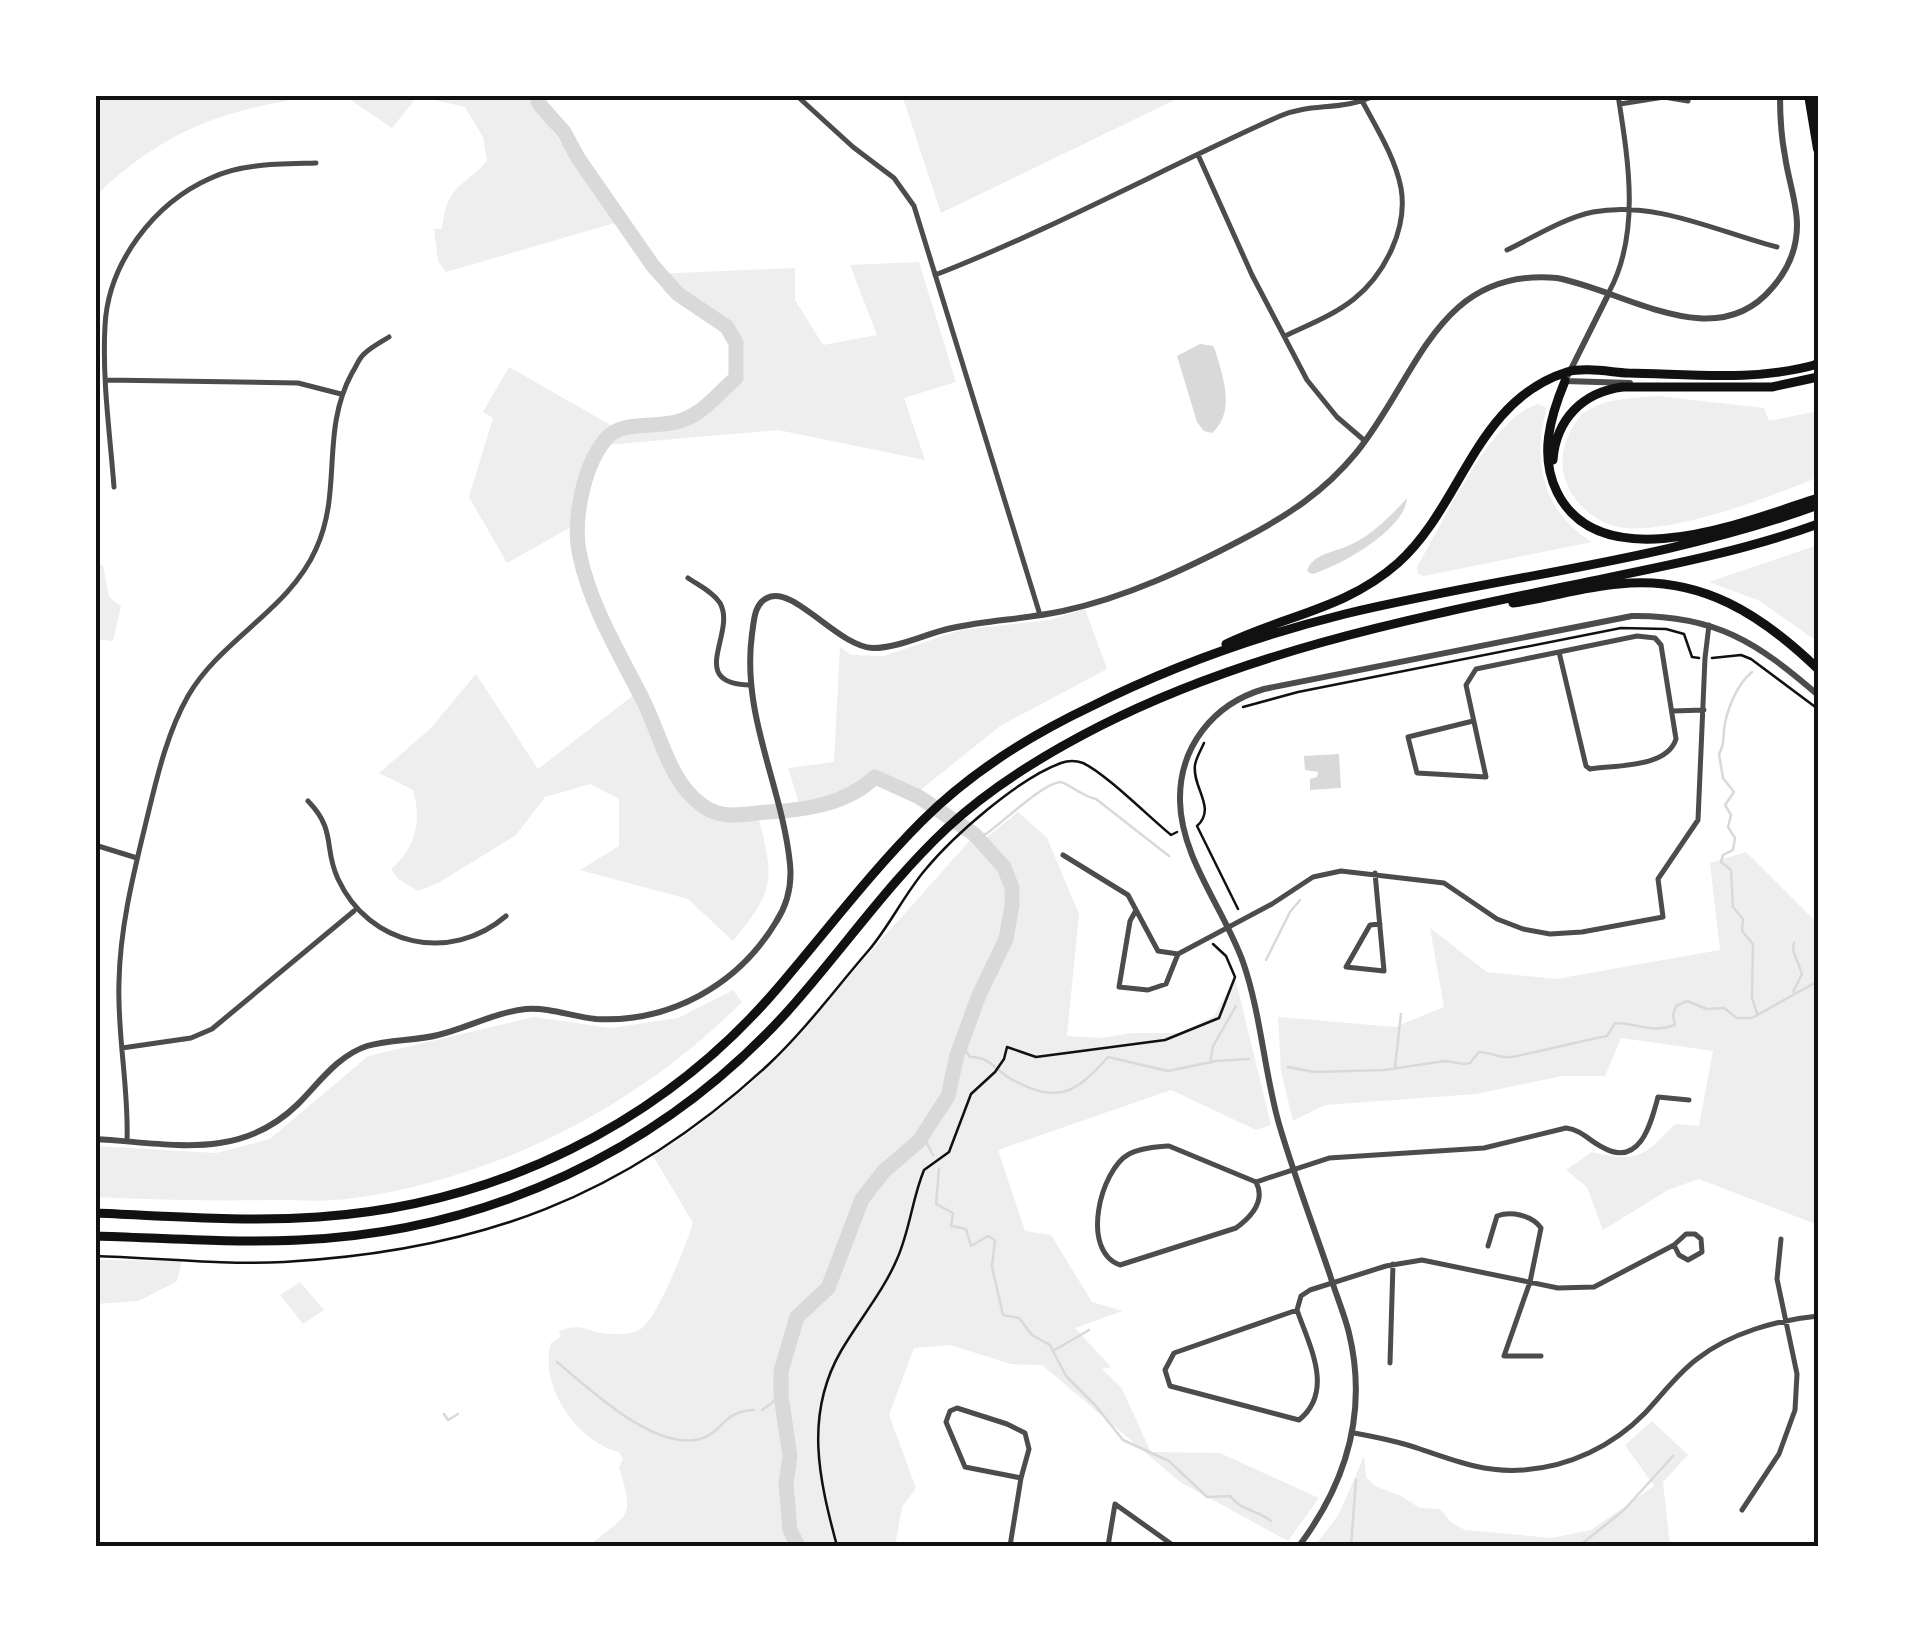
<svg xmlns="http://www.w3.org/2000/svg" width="1913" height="1641" font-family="Figtree,sans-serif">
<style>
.green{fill:#eee}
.water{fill:#d9d9d9}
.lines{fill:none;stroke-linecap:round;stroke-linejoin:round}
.stream{stroke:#d9d9d9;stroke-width:2.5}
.river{stroke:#d9d9d9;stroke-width:15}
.path{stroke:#111;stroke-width:2.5}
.minor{stroke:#4c4c4c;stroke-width:5}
.tertiary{stroke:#4c4c4c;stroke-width:6}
.primary{stroke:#111;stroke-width:9}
.motorway{stroke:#111;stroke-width:10}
.neatline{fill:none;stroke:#111;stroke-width:4}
</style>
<rect width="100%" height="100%" fill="#fff"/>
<path class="green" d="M95,95h223c-99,17 -149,32 -223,101z
M343,95h193l14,32 68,95 -172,50 -8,-11 -4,-32h8c6,-45 17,-38 45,-68l-4,-24 -18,-30 -47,-11 -26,32z
M902,95h283l-244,118z
M919,262l37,120 -52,16 21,62 -147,-30 -184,16 -23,81 -64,36 -38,-66 24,-79 -10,-6 26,-45 105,60 77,-10 44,-47 -4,-33 -65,-44 -13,-19 142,-6v32l28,45 54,-10 -27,-70z
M1658,396l106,12 5,13 49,-10v66c-46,20 -144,56 -193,51 -42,-5 -75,-48 -58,-89 4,-9 9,-20 17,-26 19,-15 51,-15 74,-17z
M1538,404l7,3 1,5c-15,51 0,103 46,130l-168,34 -6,-2 -1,-7 5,-9c24,-41 69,-140 116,-154z
M1818,545v97l-58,-41 -51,-19z
M95,563l8,2 6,32 12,9 -8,35 -18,-2z
M1085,609l22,60 -107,57 -87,70 -24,-19c-34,23 -46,30 -88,33l-13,-42 46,-6 6,-115 11,8 33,1 77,-26 89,-10z
M476,674l62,95 97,-75c19,46 32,87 71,121l51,-3c17,66 20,76 -24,129l-45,-42 -108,-29 39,-24v-47l-29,-15 -45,13 -29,38 -76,47 -22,9 -20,-12 -7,-10c25,-22 31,-48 22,-79l-34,-17 51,-44z
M1018,812l29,26 32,76 -12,122 34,2 31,-5h47l35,-17 21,-39 36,148 -15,5 -85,-40 -173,60 27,81 26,4 41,67 31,9 -48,17 36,39 -9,2 20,20 29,63 69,1 99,45 -31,43 -108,-59 -138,-117 -31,-1 -61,-19 -36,3 -25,67 27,73 -14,19 -7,39h-306c40,-34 46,-26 30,-79l4,-8 -4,-7c-41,-10 -81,-66 -68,-109l10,-6 -2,-6c26,-10 29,3 53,3 11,0 21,1 30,-6 16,-12 44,-83 51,-105l-40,-67 40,-26 55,-44 27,-27 197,-221 8,5z
M1746,852l72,72v90l-3,15 3,4v192l-119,-46 -31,11 -65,40 -16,-43 -21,-17 26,-18c46,11 51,5 83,-28l24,2 14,-75 -92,-13 -16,38h-43l-86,18 -151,11 -32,16 -12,-50 -3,-54 117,10 49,-20 -14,-79 57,44 69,7 164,-29 -10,-87z
M733,990l9,12c-106,106 -246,177 -395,197 -23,3 -47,1 -69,1 -61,1 -122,0 -183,-3v-51l121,7 54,-14 98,-83 166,-39 77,11 67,-10z
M95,1260l87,1 -5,20 -38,20 -44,3z
M300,1282l24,28 -21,14 -23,-29z
M1652,1421l36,34 -25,27 7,64h-355l24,-32 25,-58 2,21 9,9 26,10 19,12 20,1 12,14 13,7 87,8 39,-8 63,-44 -29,-41z"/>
<path class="water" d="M1200,344l13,2 2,4c8,26 21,62 -3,83l-8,-2 -7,-9 -20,-66z
M1407,498c-2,32 -67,68 -95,76l-5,-3c5,-16 23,-18 38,-24 23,-8 46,-31 62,-49z
M1339,754l2,34 -31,2v-11l7,-2 1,-5 -13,-2 -1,-14z"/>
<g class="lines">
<path class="stream" d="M1752,672c-15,12 -26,39 -28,58 -1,10 0,16 -5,24l4,24 11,14 -9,13 6,10 -3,12 7,11 -2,12 -10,5 -2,7 10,8 2,37 10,12 -1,12 11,13 -1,54 5,15
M974,834h12c17,-12 56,-50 74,-52 5,-1 23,15 36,17l73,57
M1266,960l24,-48 10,-12
M1793,992l9,-18 -9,-24 1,-7
M962,1045l8,12c21,0 25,13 41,22 47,26 65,14 97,-22l60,14 48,-10 33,-2
M1210,1063l3,-17 23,-40
M1288,1067l26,5 70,-2 61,-9 19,3 6,-1 9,-11c11,0 22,7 32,5 32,-6 65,-15 96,-21l8,-13c23,0 37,11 60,2l-2,-10 3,-9 11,-5 20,8 17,-1 13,10h15l66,-37
M1395,1067l6,-53
M923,1136l10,19
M939,1169l-3,35 17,9 -2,13 15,3 5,17 17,-10 7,4 -3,27 11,48 16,3 13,17 18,10 16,31 29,29 28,35 46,21 38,36 23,-1c11,15 26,13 41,25
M1053,1351l36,-21
M557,1362c34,28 97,89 143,77 23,-6 22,-28 54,-29
M762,1410l19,-14
M444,1414l4,6 10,-6
M1356,1480l-5,65 5,1
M1579,1546l44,-35 50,-55"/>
<path class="river" d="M536,95l4,10 24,27 14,26 75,108 25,28 49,33 9,16v35c-19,16 -34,38 -60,44 -22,6 -56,-2 -71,18 -22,27 -33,83 -25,116 11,52 41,100 64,146 17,35 26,81 59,104 21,15 43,7 66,6 37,-2 78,-8 106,-35l44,20 55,37 30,33 8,21v17l-6,34 -27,56 -22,60 -9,41 -29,45 -35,30 -22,28 -34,89 -31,29 -16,54v25l9,60 -4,28 4,46 8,16"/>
<path class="path" d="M1712,658l29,-3 10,4 67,50
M1243,707l55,-15 323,-64 45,1 18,5 8,23 7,1
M1204,743c-3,7 -8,15 -9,22 -3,23 22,43 2,61l41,83
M95,1256c62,2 127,9 189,6 194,-11 341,-64 485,-198 37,-35 67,-76 100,-114 21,-25 35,-55 56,-80 29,-35 94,-92 136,-107 8,-3 14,-3 22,0 22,10 66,54 88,72l6,-3
M837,1546c-18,-67 -33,-131 4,-195 18,-31 42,-59 56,-92 13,-29 15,-60 27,-89l25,-18 22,-58 24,-22 9,-13 3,-12 29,10 129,-17 54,-22 16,-41 -9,-21 -13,-12"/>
<path class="minor" d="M796,95l57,52 41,31 20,28 126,409
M1620,104l44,-7 24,4
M1199,157l53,118 55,105 30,37 28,24
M1507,250c27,-13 57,-32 86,-38 62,-12 125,20 184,35
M935,275c118,-46 229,-107 345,-159 32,-14 61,-4 96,-21
M1609,292c32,-59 19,-133 9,-197
M1285,336c23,-11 49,-21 69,-37 31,-25 54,-71 47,-111 -6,-32 -27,-64 -42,-93
M106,380l192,3 43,11
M114,487c-4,-53 -12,-108 -9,-161 3,-63 49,-123 106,-148 31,-15 71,-14 105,-15
M688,578c10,7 25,14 32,25 17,30 -34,80 29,82
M1637,636l18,2 6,7 15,94c-9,29 -60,26 -86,30l-4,-3 -27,-114z
M1672,711l32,-1
M1473,721l-65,16 9,36 69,4 -20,-92 10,-16 83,-17
M308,801c29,30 15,46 30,78 31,67 112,85 168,37
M95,845l42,13
M1063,855l65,40 30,56 20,3
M1375,873l9,98 -38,-4 24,-42 10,-1
M1135,912l-5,9 -11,66 29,3 18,-6 12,-30 94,-50 41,-27 28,-6 103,12 53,36 26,10 27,5 32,-2 81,-15 -5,-38 40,-59 7,-162 4,-33
M122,1048l69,-10 21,-9 142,-118
M127,1141c2,-53 -10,-106 -8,-159 1,-56 15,-110 28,-164 10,-41 20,-85 41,-122 33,-57 101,-86 128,-147 27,-59 4,-117 36,-176 4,-6 7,-15 12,-19 7,-7 17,-12 25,-17
M1169,1146l87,36c10,19 -5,35 -20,46l-116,37c-40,-14 -20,-95 9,-111 12,-6 27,-7 40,-8z
M1256,1182l73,-24 155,-10 82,-20c16,2 22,12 36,19 38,22 49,-24 56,-50l31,3
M1488,1246l9,-30c14,-5 35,-1 44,12l-11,54 -26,74h37
M1297,1310l4,-14 9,-6 76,-24 36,-6 136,28 36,-1 80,-42 12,-11h9l6,5 1,13 -14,8 -9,-5 -5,-10
M1297,1310c12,35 38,81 2,110l-129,-34 -5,-16 9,-17z
M1390,1363l3,-99
M957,1408l50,16 18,9 4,16 -8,29 -56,-11 -19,-45 4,-11z
M1354,1433c22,4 44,8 66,16 35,12 66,24 103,21 46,-3 90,-24 122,-57 17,-18 32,-39 52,-54 33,-26 80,-39 121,-43
M1742,1510l37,-56 16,-44 2,-36 -20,-95 4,-40
M1010,1546l11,-68
M1108,1546l7,-42 59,42"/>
<path class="tertiary" d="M1609,293l-44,88 65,2
M95,1139c75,4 144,23 203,-35 21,-21 39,-48 69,-58 23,-7 48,-5 71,-11 29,-7 58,-23 88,-26 24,-2 47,8 70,10 74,4 142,-34 180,-97 11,-17 16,-38 14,-58 -8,-79 -49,-149 -38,-230 2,-13 2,-30 15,-36 26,-14 71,49 106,50 26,0 54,-15 79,-20 37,-8 75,-9 111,-17 64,-14 123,-42 180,-72 44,-23 81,-47 113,-86 62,-76 81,-186 201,-175 69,13 158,78 215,10 16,-18 25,-40 25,-63 0,-23 -9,-46 -12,-69 -4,-20 -5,-41 -5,-61
M1299,1546c48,-64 69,-134 50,-213 -5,-20 -13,-38 -19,-58 -17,-50 -36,-100 -51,-151 -15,-53 -18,-110 -36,-162 -19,-53 -62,-104 -63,-161 -1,-54 33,-97 84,-112l368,-73c83,-1 125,26 186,79"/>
<path class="primary" d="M1565,381c-15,36 -26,75 -8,111 44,89 190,29 261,6
M1553,460c3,-41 30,-68 70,-73h149l46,-10
M1513,603c35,-5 70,-16 106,-19 82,-9 143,31 199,85
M1226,644c60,-29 120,-35 172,-81 64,-57 77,-162 169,-191 17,-5 43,0 61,1 63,1 128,9 190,-9
M95,1213c74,3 150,9 223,4 177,-12 342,-92 458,-227 48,-56 94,-117 146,-169 48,-48 107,-85 168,-114 82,-41 166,-71 255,-93 157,-38 321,-53 473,-109
M95,1236c68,2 136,7 204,4 188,-8 362,-89 488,-228 54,-60 101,-129 160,-184 45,-42 98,-74 153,-102 146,-74 304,-106 463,-139 86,-18 173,-33 255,-63"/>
<path class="motorway" d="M1809,95l9,54
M1816,365l2,-2"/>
</g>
<rect width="1913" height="1641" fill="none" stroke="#ffffff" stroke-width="195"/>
<rect x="98" y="98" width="1718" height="1446" class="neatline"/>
</svg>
